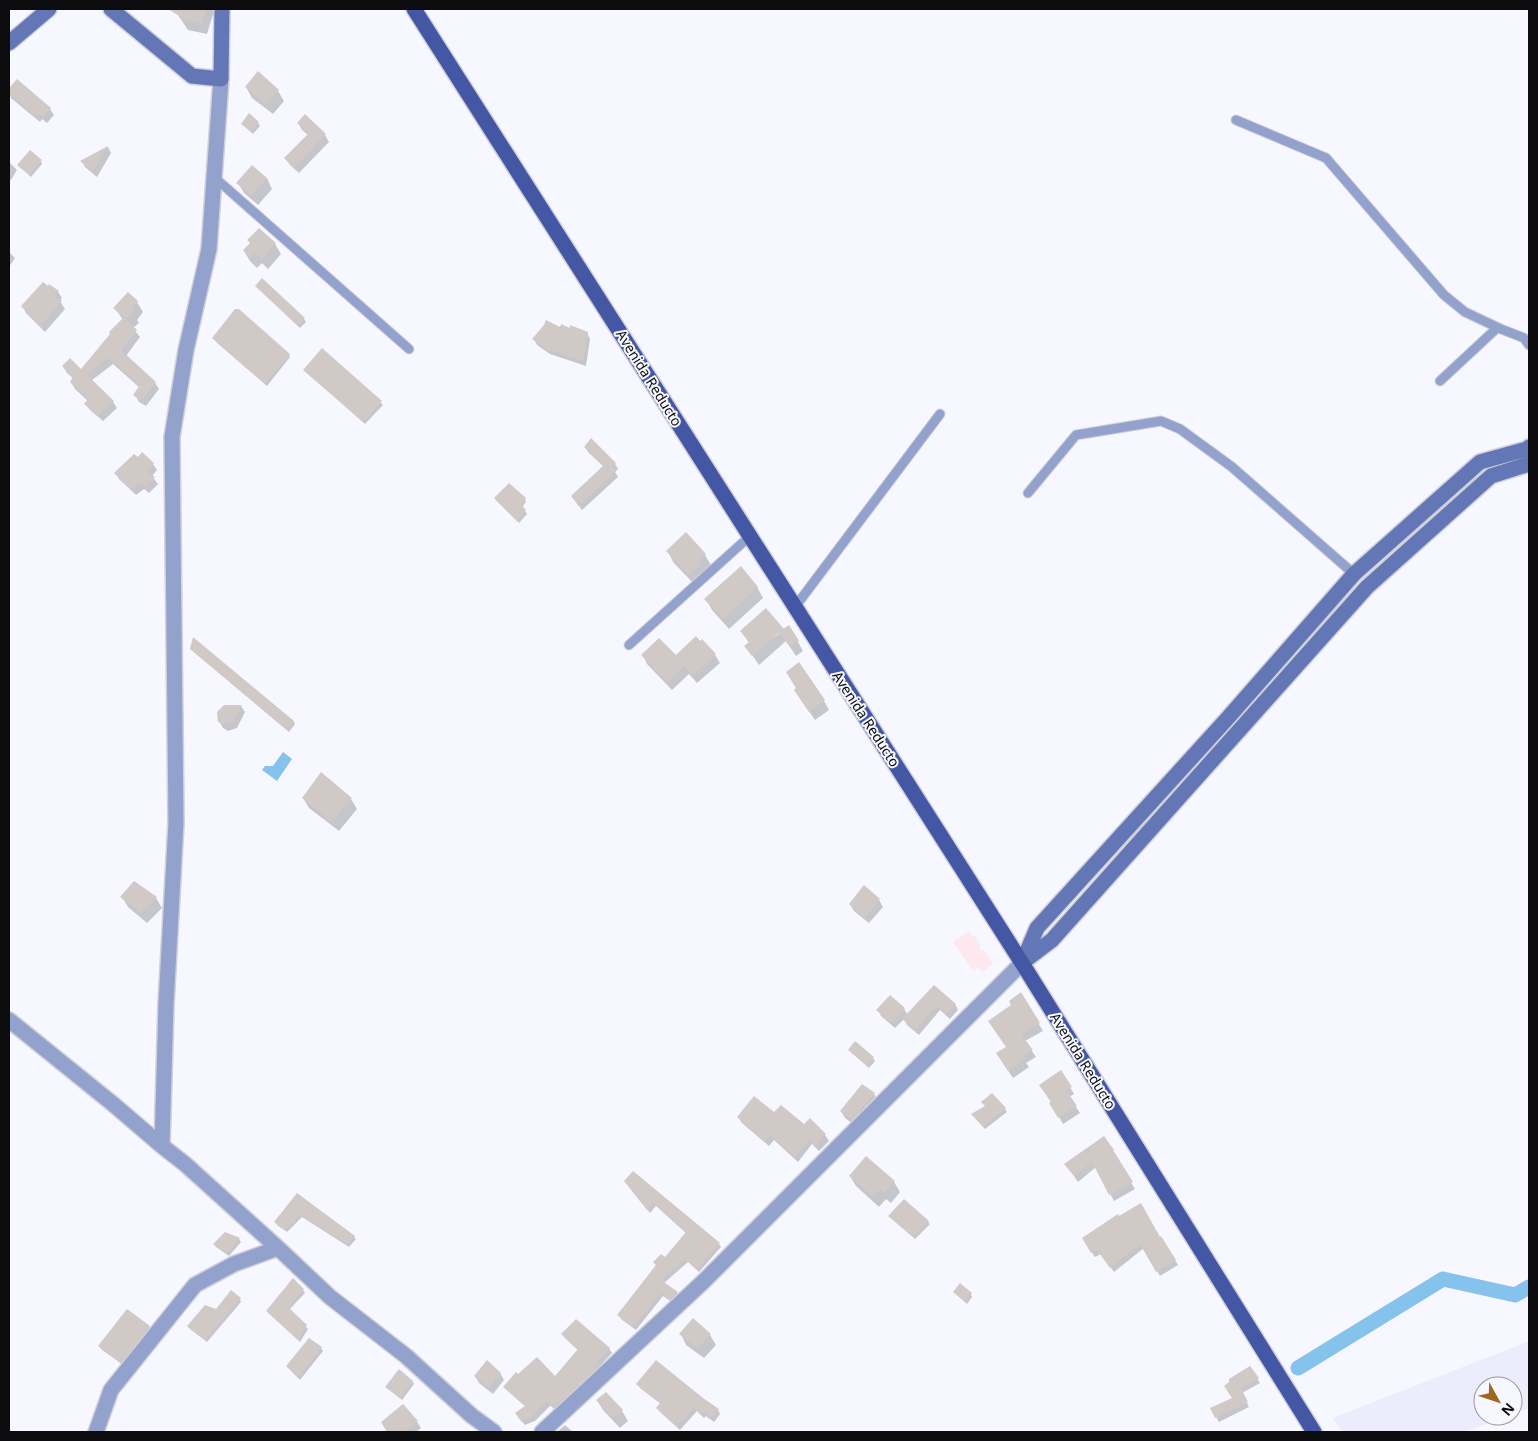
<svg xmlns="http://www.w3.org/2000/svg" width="1538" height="1441" font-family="'Noto Sans',sans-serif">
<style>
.commercial{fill:#fde8ed}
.built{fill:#edecfc}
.water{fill:#85c2ec}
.shadow{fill:#0003}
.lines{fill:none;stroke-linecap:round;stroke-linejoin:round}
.canal{stroke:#85c2ec;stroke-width:15}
.building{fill:#d1c9c6}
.lane-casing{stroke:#d1d1d9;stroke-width:11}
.street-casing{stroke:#d1d1d9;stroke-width:18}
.secondary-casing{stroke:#d1d1d9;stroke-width:18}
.primary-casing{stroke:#d1d1d9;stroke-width:18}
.lane{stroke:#93a2cd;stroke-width:9}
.street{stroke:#93a2cd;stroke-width:15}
.secondary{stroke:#6377b6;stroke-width:15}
.primary{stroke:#4357a4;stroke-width:15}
.labels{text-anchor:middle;stroke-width:4;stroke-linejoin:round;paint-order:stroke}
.street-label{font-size:14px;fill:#0c0c0f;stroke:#f7f7ff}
</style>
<rect width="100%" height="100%" fill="#f7f7ff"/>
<path class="commercial" d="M969,931l3,5 2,-1 7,11 -2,2 3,3 2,-1 9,14 -10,8 -5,-5 -5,3 -20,-28z"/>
<path class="built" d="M1529,1341v67l-16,6v-28h-30v30h24l-43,16h-122l-9,-14z"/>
<path class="water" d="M283,752l9,7 -15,22 -15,-11 3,-4h8z"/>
<path class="shadow" d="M177,9h36l1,2 -7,23 -19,-4 -12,-18z
M17,81l33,28 4,6 -7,8 -5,-4 -2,3 -29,-24 -2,-8z
M246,87l32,4 6,10 -11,13 -21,-16z
M305,116l20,19 4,7 -30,31 -9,-8 -4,-7 22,-23 -6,-5 -4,-7z
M258,123l2,3 -7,8 -10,-10z
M108,147l3,6 -14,24 -12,-10 -3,-6z
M41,161l1,3 -11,13 -13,-12z
M9,162l8,8 -6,10 -2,-1z
M267,178l5,11 -14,16 -14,-12 -6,-10z
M259,229l16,15 6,10 -13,15 -6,-6 -5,5 -7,-7 -6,-10 7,-7z
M9,252l6,6 -6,9z
M256,286l48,33 2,3 -6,6z
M48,287l10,5 4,6 -2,3 5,8 -20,23 -19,-19 -3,-6z
M128,294l9,8 6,10 -6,8 2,3 -6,5 7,9 -14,19 29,27 4,6 -13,17 -7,-4 -4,-7 5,-7 -27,-24 -22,17 22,21 4,6 -14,13 -13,-11 -4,-6 2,-3 -13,-12 -4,-7 3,-3 -7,-6 -4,-7 18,4 42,-50 -8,-12z
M561,329l26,4 3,6 -4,27 -36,-12 -13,-9 -3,-6z
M215,341l74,14 1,2 -23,29z
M322,350l61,55 -18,19 -60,-54z
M585,447l30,17 3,5 -3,3 3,5 -36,33 -7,-9 29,-34 -16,-15z
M153,464l4,6 -5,6 6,8 -9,9 -5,-4 -8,6 -17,-16 -3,-6z
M495,499h30l1,3 -4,5 5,7 -8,9z
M686,534l19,21 6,10 -7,7 -9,13 -22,-23 -5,-11z
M757,587l6,11 -34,31 -17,-19 -6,-11z
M742,631l33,6 5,-4 18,9 5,9 -7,5 -10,-15 -27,24 -13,-19 3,-3z
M194,639l100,83 1,2 -6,8 -95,-80 -2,-3z
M702,641l13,14 5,8 -23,20 -8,-9 -17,16 -25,-26 -4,-9 33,2z
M798,689l26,12 5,9 -14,10 -20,-29z
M241,706l4,6 -8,16 -9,3 -5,-3 -4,-7z
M303,798l48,1 6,10 -18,22 -30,-23z
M122,897l34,1 6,10 -15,15 -19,-16z
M879,900l4,7 -14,16 -15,-12 -4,-7z
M934,987l21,17 3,6 -8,9 -10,-9 -21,25 -12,-10 -3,-6 -9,9 -14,-12 -3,-6 26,-1 4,6z
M1021,994l22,37 -18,10 11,16 -10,6 3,4 -16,11 -12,-18 7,-13 5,-42z
M851,1052l22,6 2,3 -6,7z
M1070,1087l4,7 -5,3 11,16 -17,11 -18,-33z
M874,1094l4,6 -22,26 -11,-8 -4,-7z
M986,1107l19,2 2,3 -22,17 -10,-12z
M774,1114l30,12 6,-6 15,15 4,6 -10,10 -7,-7 -14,18 -24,-22 -5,6 -27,-23 -4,-6z
M1115,1157l20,32 -21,12 -18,-34 -18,15 -12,-18z
M850,1176l44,6 6,10 -9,11 -5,-4 -7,8 -23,-21z
M628,1185l91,59 2,3 -22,25 -11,-10 -24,21 13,10 2,4 -6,6 -10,-7 -27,34 -15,-11 -2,-4 67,-82 -30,-27 -6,7z
M297,1195l57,42 2,2 -7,8 -47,-30 -15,15 -10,-7 -1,-3z
M904,1200l26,24 -15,15 -26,-23z
M225,1233l14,6 2,3 -12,14 -13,-9 -2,-3z
M1160,1238h1l17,27 -18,11 -16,-28 -30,24 -13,-18 -6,3 -12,-18z
M303,1290l2,3 -16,17 19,19 -8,13 -32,-30z
M954,1292l17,2 1,3 -5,7z
M240,1299l1,3 -34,40 -17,-13 -2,-2z
M149,1327l2,3 -28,35 -22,-16 -1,-3z
M681,1334l29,1 6,10 -12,13 -18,-13z
M563,1335l46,13 3,5 -13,14 2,2 -46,42 -4,-6 -16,16 -10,4 -6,-7 7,-11 -18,-16 -3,-4 13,-11 37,2 23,-28 -12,-11z
M309,1340l12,8 2,3 -23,29 -13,-14z
M1250,1367l10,16 -18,10 7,14 -30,15 -3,-5 17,-18z
M500,1373l4,7 -11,14 -14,-11 -4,-7z
M413,1382l1,2 -12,16 -16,-13z
M638,1384l80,26 2,4 -6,8 -8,-6 -2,2 -7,-7 -17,19 -20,-18 -2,-4 3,-4 -21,-16z
M597,1400l25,11 6,10 -8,7 -17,-18z
M382,1422h35l4,6 -5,4h-28z
M565,1425l8,7h-16z"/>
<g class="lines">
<path class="canal" d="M1298,1368l145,-89 72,16 14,-8"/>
</g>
<path class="building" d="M168,9h38l-4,15 -22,-5 1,-2z
M258,71l21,19 -13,14 -21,-17z
M17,79l34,29 -8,9 -5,-3 -2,3 -27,-23v-6z
M249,113l10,9 -8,10 -10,-8z
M305,114l21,20 -32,34 -10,-10 25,-25 -12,-10z
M108,146l-15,25 -13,-10z
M30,150l12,10 -13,15 -12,-10z
M252,165l15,13 -16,17 -15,-12z
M259,228l17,15 -14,16 -7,-6 -4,5 -8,-8 7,-7 -3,-3z
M262,278l43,40 -7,8 -43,-40z
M43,282l5,4 1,-2 10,7 -4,5 7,5 -22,25 -19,-20z
M128,292l10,9 -6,8 2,3 -8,7 -13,-11z
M235,309h4l51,45 -25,30 -53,-46z
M124,317l13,13 -16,20 35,32 -14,19 -9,-6 7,-10 -32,-27 -21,17 27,26 -16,15 -14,-12 4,-5 -18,-17 3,-5 -11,-11 8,-8 11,11 29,-35 -1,-2z
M546,320l14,7 1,-3 9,4v-3l18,7 -5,29 -33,-11 -1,1 -17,-12 12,-14z
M322,348l60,53 -19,21 -60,-52z
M591,438l25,25 -4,4 4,4 -37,35 -8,-10 33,-31 -20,-18z
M142,452l12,11 -7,8 8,6 -10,10 -6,-4 -8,6 -17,-16 20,-19 4,3z
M509,483l17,15 -5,6 5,6 -9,11 -23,-23z
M686,532l20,22 -7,7 2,3 -12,11 -23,-24z
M741,566l17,21 -35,32 -19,-20z
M766,608l18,21 -32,27 -8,-10 5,-4 -9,-11z
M789,625l10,16 -9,6 -11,-15z
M696,636l4,5 2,-2 14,15 -24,22 -8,-10 -17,17 -26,-28 18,-17 17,17z
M193,637l101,84 -7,9 -97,-81z
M799,662l26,38 -16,12 -15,-22 2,-2 -10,-16z
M224,705h18l-9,17 -10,2 -5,-2 -1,-10z
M321,772l31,26 -20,24 -30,-24z
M134,881l23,16 -16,16 -21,-16z
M864,885l16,14 -15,19 -16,-14z
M934,985l22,19 -10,10 -9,-8 -22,24 -13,-11z
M1021,992l19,31 -19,11 12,16 -9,5 2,4 -18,12 -12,-18 10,-6 -18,-26 23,-16 -2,-4z
M890,995l15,13 -14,15 -15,-13z
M855,1041l19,16 -7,9 -19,-16z
M1061,1070l11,17 -6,3 11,16 -19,12 -9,-15 2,-1 -12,-17z
M862,1084l13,9 -23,27 -12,-9z
M992,1093l14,15 -23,19 -12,-13 14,-8 -4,-4z
M754,1096l20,16 7,-7 23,19 6,-6 16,16 -11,12 -6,-6 -14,17 -25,-22 -5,6 -28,-24z
M1104,1136l10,14h-1l20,32 -24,13 -17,-33 -18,14 -10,-12z
M866,1156l29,25 -10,12 -5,-4 -7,8 -24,-21z
M633,1171l87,72 -23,26 -12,-10 -24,21 17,12 -8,8 -9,-7 -28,34 -16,-12 39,-50 -3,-3 8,-8 4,3 21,-25 -33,-29 -6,7 -23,-29z
M297,1193l58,43 -8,9 -47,-30 -15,15 -11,-8z
M904,1199l25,22 -16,16 -25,-21z
M1141,1203l19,34 1,-1 15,24 -20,12 -16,-28 -30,24 -13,-18 -6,3 -9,-15 36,-24 1,2z
M225,1232l15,6 -13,16 -14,-10z
M293,1278l11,11 -16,18 19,18 -9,15 -32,-29z
M960,1283l12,10 -7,9 -12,-10z
M231,1290l10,8 -36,42 -18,-14 18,-21 11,4z
M127,1309l23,17 -29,37 -23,-17z
M693,1318l18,16 -13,14 -19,-14z
M576,1319l34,29 -13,14 2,2 -10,12 -21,19 -17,12 -4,-6 -14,15 -12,5 -6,-8 10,-7 -22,-19 13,-15 2,2 19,-17 18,19 23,-27 -17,-15z
M309,1338l13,9 -24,31 -12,-12z
M487,1360l14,13 -12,15 -15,-12z
M656,1360l47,38 16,11 -8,9 -8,-6 -1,2 -8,-6 -17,18 -21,-18 4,-5 -24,-19z
M1250,1366l9,12 -18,10 7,14 -33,16 -5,-10 22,-10 -8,-12 5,-4v-3z
M399,1369l14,12 -13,17 -15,-11z
M606,1392l17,18 -10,8 -17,-18z
M403,1404l15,17 -13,11h-18l-6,-10z"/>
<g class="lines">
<defs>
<path id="lane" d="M1236,120l90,38 118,137 21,17 36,17 23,9 5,7
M214,177l195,172
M1440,381l57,-53
M1028,493l48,-58 85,-14 19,8 52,38 122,107
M795,607l145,-193
M629,645l121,-109"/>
<path id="street" d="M221,79l-12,170 -23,101 -14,87 4,386 -10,181 -4,142 23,18 93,84 52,49 76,59 66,60 22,16
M9,1020l104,84 49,42
M96,1432l15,-42 84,-105 39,-21 44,-16
M542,1432l162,-151 318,-318"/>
<path id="secondary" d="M111,9l81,67 29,3 1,-70
M9,43l40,-34
M1023,962l29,-22 315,-353 124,-111 38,-12
M1022,963l15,-35 189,-208 128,-146 126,-112 47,-13 2,-2"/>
<path id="primary" d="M414,9l608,954 292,469"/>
</defs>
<use href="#lane" class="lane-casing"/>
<use href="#street" class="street-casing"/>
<use href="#secondary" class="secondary-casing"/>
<use href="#primary" class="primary-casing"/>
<use href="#lane" class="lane"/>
<use href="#street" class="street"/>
<use href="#secondary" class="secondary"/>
<use href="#primary" class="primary"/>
</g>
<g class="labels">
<g class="street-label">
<text transform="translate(649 378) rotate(58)" y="5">Avenida Reducto</text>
<text transform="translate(866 719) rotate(57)" y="5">Avenida Reducto</text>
<text transform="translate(1083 1061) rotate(58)" y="5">Avenida Reducto</text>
</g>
</g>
<rect width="1538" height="1441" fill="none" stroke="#0c0c0f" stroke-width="20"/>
<g transform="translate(1498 1401) rotate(130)"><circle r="24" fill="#f7f7ff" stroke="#99999f"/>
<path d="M0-4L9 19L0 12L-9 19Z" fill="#9c681f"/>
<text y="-8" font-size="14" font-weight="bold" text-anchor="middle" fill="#0c0c0f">N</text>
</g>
</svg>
